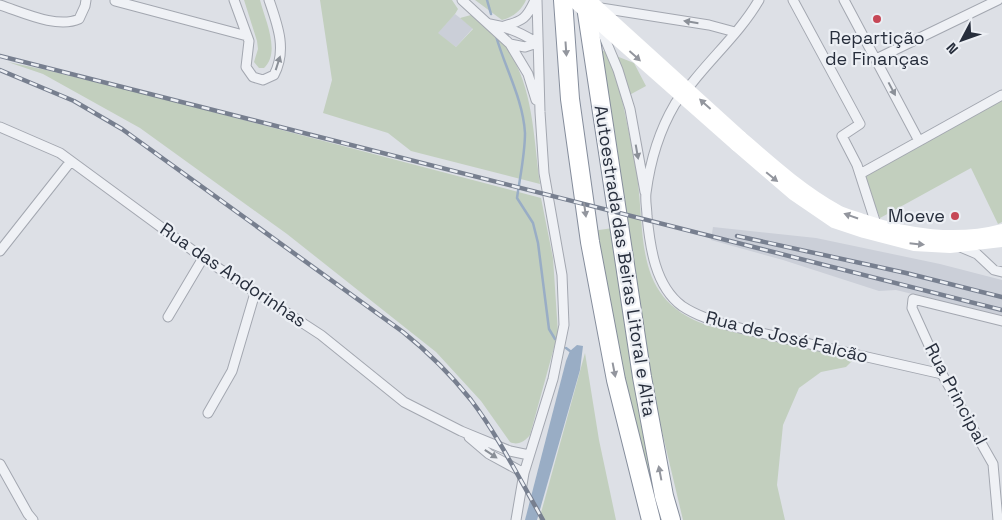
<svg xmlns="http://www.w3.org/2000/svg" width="1002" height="520" font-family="'Space Grotesk',sans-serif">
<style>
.built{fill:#cbcfd8}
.green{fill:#c2cfbe}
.water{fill:#99adc5}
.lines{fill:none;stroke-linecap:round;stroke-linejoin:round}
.stream{stroke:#99adc5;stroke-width:2.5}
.street-casing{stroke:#a3a7b0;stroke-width:11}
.highway-casing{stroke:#858d9c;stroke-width:20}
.street{stroke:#eff1f5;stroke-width:9}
.secondary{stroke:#fff;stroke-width:12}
.highway{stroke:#fff;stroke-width:18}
.rail-casing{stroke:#777f8f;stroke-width:4.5}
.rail{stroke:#eceff4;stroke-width:2.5;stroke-dasharray:8;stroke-linecap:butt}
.secondary-bridge{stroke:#fff;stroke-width:12}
.oneway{fill:#8b9098}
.oneway2{fill:#93969e}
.poi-dot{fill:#c64756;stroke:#eceff4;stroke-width:2}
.labels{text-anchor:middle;stroke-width:4.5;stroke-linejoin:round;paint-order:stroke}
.poi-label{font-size:18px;fill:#272e3c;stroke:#eceff4}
.street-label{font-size:18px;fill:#272e3c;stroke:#eceff4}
</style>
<rect width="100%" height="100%" fill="#dde0e6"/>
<path class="built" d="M455,14l18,14 -17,19 -19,-14z
M713,227l103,11 124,26 62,16v36l-106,-26 -17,1 -96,-31 -72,-20z"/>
<path class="green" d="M244,0h16c5,20 21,52 4,68h-5l-5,-6 4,-13 -1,-8z
M320,0h132l6,9 -3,5 -17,19 18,14 17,-18 -13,-11 11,-3c63,39 60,104 69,169l-129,-33 -23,-18 -65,-20 9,-33z
M475,0h51c-5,11 -13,17 -24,20z
M601,50l33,13 12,23 -24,13c5,26 11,51 15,76 9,65 -4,125 72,151l145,33 -8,8 -25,5 -22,16 -16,37 -6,60 8,35h-102l-29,-122z
M8,62l38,8 106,26 389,102 12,60 5,75 -28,102c-5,6 -12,11 -20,7l-29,-41 -45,-49 -149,-118 -147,-106 -97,-54z
M1002,99v123l-4,2 -27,-56 -91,50 -17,-42z
M613,228l51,292h-7l-19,-76 -46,-213z
M585,353l14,87 17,80h-77z"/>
<path class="water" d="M577,345l6,1 -3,24 -43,150h-12l41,-159 4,-10z"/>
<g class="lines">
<path class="stream" d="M487,0l4,14
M496,36c9,32 27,63 29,97 0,21 -5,44 -8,65l16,25 5,20 11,86 6,10
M566,348l4,3"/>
<defs>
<path id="street" d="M234,0l15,41 -3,26 7,10 10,3 11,-5c13,-25 4,-49 -5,-75
M462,0l48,44 15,3 12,-4
M759,0c-18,31 -45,55 -67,83 -6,6 -12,13 -17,21 -16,27 -25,58 -29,89 -1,8 1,16 1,23 3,31 8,70 35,90 15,10 32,15 49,20l211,48
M793,0l67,124 -18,12 15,29 19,59
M844,0l75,141
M115,1l132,35
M0,5c22,7 57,24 79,14l6,-13 1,-6
M601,8l108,17 26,7
M490,24c18,3 32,9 47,19
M504,26c19,-5 23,-8 31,-26
M600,27l18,43 12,39 15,83
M510,44l18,30 8,26
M876,59l122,-59
M0,127l60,26 143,105 118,77 83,67 57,29 49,20 19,4
M860,174l142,-79
M958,246l19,8 17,16 8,2
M0,251l71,-90
M168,317l35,-59
M208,413l24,-42 23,-78
M469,437l20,17 35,19
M0,464l28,50 5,6
M516,520l8,-47 29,-94 11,-54 -2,-50 -18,-102 -4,-61 -3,-112
M998,520l-5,-56 -51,-90 -30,-66 1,-9 89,22"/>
<path id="highway" d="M563,0l7,99 20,143 26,138 35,140
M585,0l57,377 22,119 7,24"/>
</defs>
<use href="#street" class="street-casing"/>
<use href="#highway" class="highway-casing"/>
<use href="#street" class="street"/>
<path class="secondary" d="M741,137c31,27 61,54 97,74 8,4 17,6 25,9 43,15 94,22 139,10
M736,145l57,49 41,28 30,10 50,13 36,2 52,-6"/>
<use href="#highway" class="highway"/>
<defs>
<path id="rail" d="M0,56l1002,254
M0,70l74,31 48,28 281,203c25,20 48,43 68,68 28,37 49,80 72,120
M737,236l169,37 96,24"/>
</defs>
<use href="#rail" class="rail-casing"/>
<use href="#rail" class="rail"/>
<path class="secondary-bridge" d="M572,0l164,145
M590,0l151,137"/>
</g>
<defs><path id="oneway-solid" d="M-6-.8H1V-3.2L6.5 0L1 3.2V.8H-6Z" transform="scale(1.25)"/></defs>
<g class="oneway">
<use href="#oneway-solid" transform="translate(691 22) rotate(-171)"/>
<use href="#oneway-solid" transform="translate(278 63) rotate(-72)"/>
<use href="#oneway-solid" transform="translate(892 89) rotate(62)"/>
<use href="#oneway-solid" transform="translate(637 152) rotate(80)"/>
<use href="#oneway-solid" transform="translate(491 454) rotate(34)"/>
</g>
<g class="oneway2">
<use href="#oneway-solid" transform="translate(566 49) rotate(86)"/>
<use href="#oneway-solid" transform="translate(635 56) rotate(42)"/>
<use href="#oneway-solid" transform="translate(705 104) rotate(-138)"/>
<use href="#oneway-solid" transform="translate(772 177) rotate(39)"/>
<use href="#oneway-solid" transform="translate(585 210) rotate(82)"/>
<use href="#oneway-solid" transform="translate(851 216) rotate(-161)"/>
<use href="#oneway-solid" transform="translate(917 244) rotate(6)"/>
<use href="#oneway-solid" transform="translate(614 370) rotate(79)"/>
<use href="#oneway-solid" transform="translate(660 473) rotate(-101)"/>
</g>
<g class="poi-dot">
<circle cx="877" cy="19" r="5"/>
<circle cx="955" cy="216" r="5"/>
</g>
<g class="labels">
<g class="poi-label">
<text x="877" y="44">Repartição<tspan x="877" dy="21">de Finanças</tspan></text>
<text x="945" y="222" text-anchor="end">Moeve</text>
</g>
<g class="street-label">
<text transform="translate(625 261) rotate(81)" y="6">Autoestrada das Beiras Litoral e Alta</text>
<text transform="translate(233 275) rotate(34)" y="6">Rua das Andorinhas</text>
<text transform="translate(787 337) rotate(14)" y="6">Rua de José Falcão</text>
<text transform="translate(956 394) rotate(62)" y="6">Rua Principal</text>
</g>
</g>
<g transform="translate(962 40) rotate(229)" stroke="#eceff4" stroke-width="4" paint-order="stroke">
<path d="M0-4L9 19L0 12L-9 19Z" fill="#272e3c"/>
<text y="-8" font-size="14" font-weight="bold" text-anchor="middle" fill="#272e3c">N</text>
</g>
</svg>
